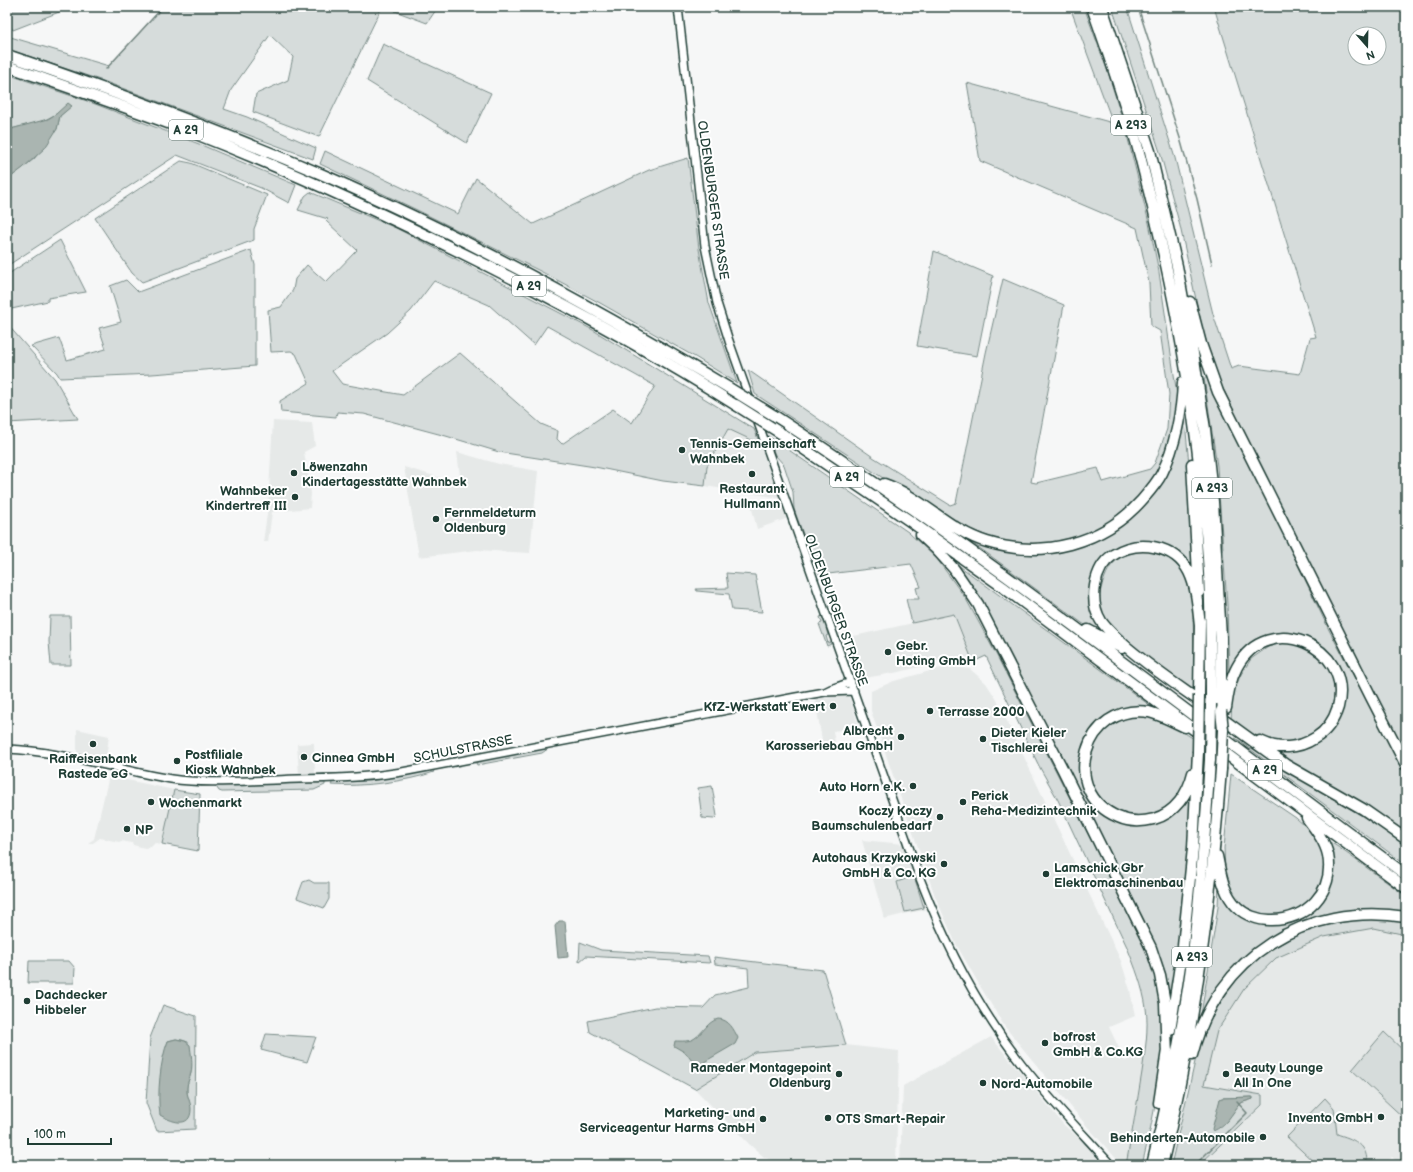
<svg xmlns="http://www.w3.org/2000/svg" width="1413" height="1172" font-family="'Balsamiq Sans',sans-serif">
<style>
.built{fill:#e6e9e8}
.green{fill:#d6dcdb;stroke:#7a8c88;fill-rule:evenodd}
.water{fill:#aab5b1;stroke:#72857f}
.lines{fill:none;stroke-linecap:round;stroke-linejoin:round}
.stream{stroke:#72857f;stroke-width:1.5}
.tertiary-casing{stroke:#1f3d34;stroke-width:10}
.motorway-casing{stroke:#1f3d34;stroke-width:13}
.tertiary{stroke:#fff;stroke-width:7}
.motorway{stroke:#fff;stroke-width:10}
.motorway-bridge-casing{stroke:#1f3d34;stroke-width:13;stroke-linecap:butt}
.motorway-bridge{stroke:#fff;stroke-width:10}
.poi-dot{fill:#1f3d34;stroke:#fff;stroke-width:1.5}
.labels{text-anchor:middle;stroke-width:4;stroke-linejoin:round;paint-order:stroke}
.shield{fill:#fff;stroke:#627771;stroke-width:1}
.shield-label{font-size:12px;font-weight:bold;fill:#1f3d34}
.street-label{font-size:13px;fill:#1f3d34;stroke:#fff}
.poi-label{font-size:13px;font-weight:bold;fill:#1f3d34;stroke:#fff;text-anchor:start}
</style>
<rect width="100%" height="100%" fill="#f6f7f7"/>
<filter id="ink" filterUnits="userSpaceOnUse"><feTurbulence type="fractalNoise" baseFrequency=".025" numOctaves="2"/><feDisplacementMap in="SourceGraphic" scale="8" xChannelSelector="R" yChannelSelector="G"/><feConvolveMatrix kernelMatrix="1 2 1 2 8 2 1 2 1" color-interpolation-filters="sRGB"/></filter>
<g filter="url(#ink)">
<path class="built" d="M273,421l39,2 3,23 -11,6 7,41 -1,15 -38,4 -4,30h-5l5,-35z
M728,429l32,15 20,54 -75,-12 2,-20z
M457,452l42,12 39,7 -8,82 -53,-3 -58,7 -15,-90 57,17z
M750,501l33,4 5,13 -31,11z
M954,614l19,48 -7,-3h-9l-14,2 -44,11 -34,6 -4,-3 -16,-37z
M955,667l15,2 16,14 11,17 124,261 9,29 5,26 -26,11 16,34 20,-7 -10,68 -9,43h-4l-36,-40 -81,-98 -25,-41 -24,-42 -21,-48 -38,-109 -26,-76v-20l23,-10 47,-13z
M839,696h7l4,2 9,29 -26,4 2,12 -12,3 -8,-47z
M77,729l32,7 -3,23 -29,-6z
M314,743l1,30 -16,2 -2,-31z
M109,776l65,14 -12,54 -7,-1 -4,4 -6,1 -12,-3 -1,-2 -11,-2 -2,1 -19,-4 -7,5h-5l6,-4z
M862,840l42,4 22,66 -18,3 -24,6z
M1374,928l32,7v118l-22,-21 -32,38 54,50v45h-6l-8,-8 -7,8h-15l-3,-3v-7l-9,-14 -21,-7 -3,-26 -47,29 30,28h-118l63,-60v-10l-58,-10 13,-54 27,-42 32,-31 48,-21z
M991,1037l73,88 17,15 22,25h-203l3,-79z
M846,1045l53,6 -3,114h-115l-17,-8 -15,-13 -54,-55 60,-37z"/>
<path class="green" d="M7,7h65l-59,23 -6,-9z
M163,7h219l-63,130 -66,-25 3,-18 32,-14 5,-23 -23,-22 -39,55 -7,19 23,8 69,31 -3,11 -210,-78 -96,-32v-13l102,30z
M396,7h42l-11,16 -32,-12z
M1070,7h14l24,65 18,59 23,92 10,49 18,123 -3,38 -16,42 -18,24 -44,33 -49,13 -32,-1 -23,-6 -24,-10 -57,-36 -28,-14 -128,-84 -7,-24 125,87 77,48 6,-2 30,-150 17,-74 61,26 -33,177 5,1 62,-15 5,14 47,-13 5,-6 12,-34 2,-35 -9,-63 -9,-5 -2,-43 -12,-55 -157,-67 -13,-78 146,40z
M1112,7h15l48,151 38,156 18,55 8,-3 61,8 10,-36 6,-1 -102,-330h192v397l-3,1 3,9v344l-72,-140 -118,-244 -14,-47 -22,-101 -20,-74zM1355,34h24v24h-24z
M383,44l108,49 -24,50 -100,-62z
M7,74l83,28 109,42 97,41 -7,18 -28,-15 -84,-33 -170,111v-86l27,-21 23,-30 3,-13 11,-10 -28,15 -36,9z
M325,151l133,63 18,-36 57,46 116,-54 39,-12 11,91 10,54 28,80 -42,-26 -95,-54 -58,-31 -125,-62 -97,-46z
M181,161l10,2 76,32 -13,34v11l-112,42 -10,-9 -37,-55z
M310,192l86,36 197,102 161,99 6,15 -32,-15 -21,37 -2,20 -42,-5 -68,-14 -96,-15 -53,-16 -82,-22 -27,-2 -1,5 -55,-5 -1,-11 29,-18 -13,-29 -5,-3 -20,1 -3,-42 13,-3 12,-17 2,-11 12,-14 19,17 31,-32 -31,-29 2,-2 -30,-9 7,-14zM434,281l55,24 45,40 13,-19 108,60 -23,37 -19,-14 -51,35 -5,-5 1,-8 -17,-7 -81,-71 -57,42 -61,-11 -10,-13 55,-38 24,-22z
M60,240l26,52 -38,6v3l-41,9v-35z
M251,250l4,15v101l-103,8 -92,4 -3,-5 -26,-27 28,-8 8,22 39,-11 -7,-21 22,-6 -11,-36 16,-6 12,12z
M934,251l59,25 -16,80 -60,-10z
M7,324l48,55 23,40 -71,4z
M1204,378h5l120,252 77,144v60l-142,-86 49,-4 30,-49 -25,-50 -24,-11 -24,3 -41,38 -2,-71 -10,-138z
M1185,421l7,76 2,77 -42,-32 -46,16 -14,44 20,37 -15,-6 -15,-10 -94,-69 -38,-26 19,9 92,14 28,-8 18,-8 20,-13 15,-14 23,-29 10,-22z
M767,435l141,97 29,27 29,40 31,57 146,285c6,15 12,30 15,46 12,54 -3,125 -16,178h-16c6,-31 11,-62 16,-93 3,-21 7,-43 4,-64 -3,-21 -11,-41 -19,-61l-69,-147 -19,-34 -53,-110 -13,6 -19,-48 -42,9 -6,-24h13l-3,-11 5,-1 -10,-23 -91,11 -7,-13 -19,-53 -1,-17 -9,-27 -9,-10z
M1145,550l25,8 15,16 6,18 2,21 2,81c-23,-17 -90,-59 -95,-87 -2,-10 1,-20 5,-30 8,-20 20,-23 40,-27z
M950,559l209,153 -52,6 -26,41 1,25 9,17 17,15 54,3 32,-36 -8,106 -15,116 -6,-30 -20,-53 -136,-264z
M726,573l29,2 7,37 -30,-2 -3,-16 -32,-3 -1,-2 32,-1z
M50,616h20l1,49h-20l-2,-23z
M823,616l4,12h-1l2,7 -2,1 2,7 2,-1 1,2 -4,2 -8,-22 3,-1 -2,-6z
M1282,643l13,1 13,4 14,11 11,17 2,19 -6,23 -13,15 -15,8 -21,2 -19,-5 -30,-16 1,-25 8,-21 11,-17 17,-12z
M1133,716l21,2 20,8 20,13 -3,30 -3,11 -15,24 -13,9 -29,6 -15,-7 -12,-9 -10,-12 -6,-16 3,-30 18,-20z
M1235,738l171,105v22z
M552,746l-10,7 -65,12 -1,-2 14,-6z
M432,769l2,3c-28,10 -74,15 -103,13l2,-4z
M1231,774l65,44 17,15 11,21 1,19 -6,20 -14,15 -20,8h-22l-15,-6 -18,-19 -5,-20 -1,-23z
M323,781l2,2v2l-11,5 -92,2 -3,-1 -4,-6z
M712,786l5,30 -3,3 -12,-1 -4,-30z
M174,790l26,4 -2,57 -36,-7z
M1325,839l13,8 68,49v18l-25,-3 -112,29 -69,81 18,-114 1,-25 37,40 15,3 21,-4 13,-5 16,-16 8,-14z
M914,876l10,32 -19,4 -8,-30z
M309,880l5,3h15v16l-5,9 -27,-10 6,-16z
M1360,919h34l12,3v13l-32,-7 -50,9 -48,21 -32,31 -27,42 -13,54 58,10v10l-63,60h-28l26,-112 10,-27 9,-20 23,-29 23,-22 27,-16 26,-12zM1253,1097v2l-13,4 -14,19 -7,-16 1,-7 2,-1z
M580,942l21,8 107,6 2,7 -124,-7 -7,6z
M714,957l109,13 23,75 -91,7 -60,37 -105,-57 -2,-11 67,-14 48,1 12,-13 34,-8 -1,-19 -33,-4z
M29,961h40l6,7 -1,15h-46z
M163,1005l33,11 -1,113 -38,2 -11,-28 4,-65zM176,1039l6,1 6,2c1,10 3,20 3,29 0,6 -5,12 -4,19 0,12 8,18 -1,30l-23,-61 5,-18z
M1384,1032l22,21v67l-54,-50z
M266,1034l50,3 -9,25 -46,-12z
M1325,1098l9,10 3,26c15,5 30,9 30,28l3,3h-53l-30,-28z"/>
<path class="water" d="M68,103l4,3 -12,10 -3,13 -12,19 -22,20 -16,12v-50l41,-11 8,-5z
M559,921h6l3,36 -10,1 -3,-32z
M718,1019c11,0 16,11 20,19l-3,6 -36,21h-4l-9,-12 -12,-7 1,-5c6,0 15,1 20,-3 9,-6 12,-16 23,-19z
M176,1039l9,2 5,4c1,8 3,19 1,28 -1,5 -4,9 -4,15 -1,7 4,14 4,21 0,21 -21,12 -31,6 -3,-20 0,-55 8,-74z
M1252,1097l1,2 -13,4c-8,11 -14,23 -27,28l-1,-2 8,-30 2,-1z"/>
<g class="lines">
<path class="stream" d="M1138,7l42,131 17,61 15,65
M106,69l57,-62
M1182,1165v-1
M1195,1165l52,-52 -10,-11"/>
<defs>
<path id="tertiary" d="M678,7l27,239 12,57 12,38 192,540c26,67 59,130 103,186 27,34 58,66 87,98
M825,692l6,-3 20,-7
M7,749c56,2 109,21 164,30 35,5 69,2 104,1 42,-2 85,-1 127,-8l394,-75 29,-5 29,-1"/>
<path id="motorway" d="M1092,7c17,49 35,99 48,149 36,136 60,276 69,416 2,44 2,88 2,132
M1102,7l48,144 27,115 17,93 11,70 8,73 8,135v74
M7,55c106,36 211,75 314,119 141,61 276,135 408,214
M7,66c60,21 120,41 179,64 98,38 194,82 288,129 90,45 178,93 262,146
M1190,302l11,42 17,48 153,305 35,68
M773,415c219,142 423,305 633,460
M782,434l128,87 93,66 403,301
M1192,464l7,128
M884,484c38,13 65,47 103,58 56,17 116,2 155,-42 7,-8 15,-17 20,-27 13,-26 20,-62 21,-91
M921,535l14,13 19,21 24,35 85,166 88,178 9,27 5,28 2,53
M1200,626c-2,-17 -3,-38 -11,-54 -14,-27 -51,-33 -76,-17 -20,13 -24,47 -12,66 6,9 14,15 21,22 26,23 55,42 83,62
M1088,630l34,18
M1199,695l1,-75
M1226,708c2,-14 4,-28 11,-41 30,-57 117,-22 101,40 -4,13 -11,24 -23,31 -17,11 -37,12 -55,3
M1217,715l69,50 77,44 43,30
M1185,727c-11,-5 -24,-12 -36,-15 -65,-10 -91,80 -31,105 11,5 24,5 36,2 21,-6 34,-25 39,-46
M1217,856c4,19 6,37 20,51 8,8 21,13 33,13 36,1 65,-28 58,-65 -3,-14 -13,-26 -21,-37
M1170,1030l13,-84 10,-98 5,-96
M1192,1055c25,-99 114,-154 214,-138
M1159,1103l8,-53
M1152,1165c18,-73 33,-146 42,-220 7,-62 12,-123 16,-185
M1162,1165c32,-130 49,-263 59,-396"/>
</defs>
<use href="#tertiary" class="tertiary-casing"/>
<use href="#motorway" class="motorway-casing"/>
<use href="#tertiary" class="tertiary"/>
<use href="#motorway" class="motorway"/>
<defs>
<path id="motorway-bridge" d="M729,388l44,27
M736,405l46,29
M1198,752l1,-57
M1210,760l1,-56
M1221,769l2,-39 -2,-19"/>
</defs>
<use href="#motorway-bridge" class="motorway-bridge-casing"/>
<use href="#motorway-bridge" class="motorway-bridge"/>
</g>
</g>
<g class="poi-dot">
<circle cx="682" cy="450" r="4"/>
<circle cx="294" cy="473" r="4"/>
<circle cx="752" cy="474" r="4"/>
<circle cx="295" cy="497" r="4"/>
<circle cx="436" cy="519" r="4"/>
<circle cx="888" cy="652" r="4"/>
<circle cx="833" cy="706" r="4"/>
<circle cx="930" cy="711" r="4"/>
<circle cx="901" cy="737" r="4"/>
<circle cx="983" cy="739" r="4"/>
<circle cx="93" cy="744" r="4"/>
<circle cx="304" cy="757" r="4"/>
<circle cx="177" cy="761" r="4"/>
<circle cx="913" cy="786" r="4"/>
<circle cx="151" cy="802" r="4"/>
<circle cx="963" cy="802" r="4"/>
<circle cx="940" cy="817" r="4"/>
<circle cx="127" cy="829" r="4"/>
<circle cx="944" cy="864" r="4"/>
<circle cx="1046" cy="874" r="4"/>
<circle cx="27" cy="1001" r="4"/>
<circle cx="1045" cy="1043" r="4"/>
<circle cx="839" cy="1074" r="4"/>
<circle cx="1226" cy="1074" r="4"/>
<circle cx="983" cy="1083" r="4"/>
<circle cx="1381" cy="1117" r="4"/>
<circle cx="828" cy="1118" r="4"/>
<circle cx="763" cy="1119" r="4"/>
<circle cx="1263" cy="1137" r="4"/>
</g>
<g class="labels">
<g class="shield">
<rect x="1111" y="115" width="40" height="20" rx="3"/>
<rect x="169" y="120" width="34" height="20" rx="3"/>
<rect x="512" y="276" width="34" height="20" rx="3"/>
<rect x="830" y="467" width="34" height="20" rx="3"/>
<rect x="1192" y="478" width="40" height="20" rx="3"/>
<rect x="1248" y="760" width="34" height="20" rx="3"/>
<rect x="1172" y="947" width="40" height="20" rx="3"/>
</g>
<g class="shield-label">
<text x="1131" y="129">A 293</text>
<text x="186" y="134">A 29</text>
<text x="529" y="290">A 29</text>
<text x="847" y="481">A 29</text>
<text x="1212" y="492">A 293</text>
<text x="1265" y="774">A 29</text>
<text x="1192" y="961">A 293</text>
</g>
<g class="street-label">
<text transform="translate(714 200) rotate(82)" y="5">OLDENBURGER STRASSE</text>
<text transform="translate(837 610) rotate(70)" y="5">OLDENBURGER STRASSE</text>
<text transform="translate(463 748) rotate(-11)" y="5">SCHULSTRASSE</text>
</g>
<g class="poi-label">
<text x="690" y="448">Tennis-Gemeinschaft<tspan x="690" dy="15">Wahnbek</tspan></text>
<text x="302" y="471">Löwenzahn<tspan x="302" dy="15">Kindertagesstätte Wahnbek</tspan></text>
<text x="752" y="493" text-anchor="middle">Restaurant<tspan x="752" dy="15">Hullmann</tspan></text>
<text x="287" y="495" text-anchor="end">Wahnbeker<tspan x="287" dy="15">Kindertreff III</tspan></text>
<text x="444" y="517">Fernmeldeturm<tspan x="444" dy="15">Oldenburg</tspan></text>
<text x="896" y="650">Gebr.<tspan x="896" dy="15">Hoting GmbH</tspan></text>
<text x="825" y="711" text-anchor="end">KfZ-Werkstatt Ewert</text>
<text x="938" y="716">Terrasse 2000</text>
<text x="893" y="735" text-anchor="end">Albrecht<tspan x="893" dy="15">Karosseriebau GmbH</tspan></text>
<text x="991" y="737">Dieter Kieler<tspan x="991" dy="15">Tischlerei</tspan></text>
<text x="185" y="759">Postfiliale<tspan x="185" dy="15">Kiosk Wahnbek</tspan></text>
<text x="312" y="762">Cinnea GmbH</text>
<text x="93" y="763" text-anchor="middle">Raiffeisenbank<tspan x="93" dy="15">Rastede eG</tspan></text>
<text x="905" y="791" text-anchor="end">Auto Horn e.K.</text>
<text x="971" y="800">Perick<tspan x="971" dy="15">Reha-Medizintechnik</tspan></text>
<text x="159" y="807">Wochenmarkt</text>
<text x="932" y="815" text-anchor="end">Koczy Koczy<tspan x="932" dy="15">Baumschulenbedarf</tspan></text>
<text x="135" y="834">NP</text>
<text x="936" y="862" text-anchor="end">Autohaus Krzykowski<tspan x="936" dy="15">GmbH &amp; Co. KG</tspan></text>
<text x="1054" y="872">Lamschick Gbr<tspan x="1054" dy="15">Elektromaschinenbau</tspan></text>
<text x="35" y="999">Dachdecker<tspan x="35" dy="15">Hibbeler</tspan></text>
<text x="1053" y="1041">bofrost<tspan x="1053" dy="15">GmbH &amp; Co.KG</tspan></text>
<text x="831" y="1072" text-anchor="end">Rameder Montagepoint<tspan x="831" dy="15">Oldenburg</tspan></text>
<text x="1234" y="1072">Beauty Lounge<tspan x="1234" dy="15">All In One</tspan></text>
<text x="991" y="1088">Nord-Automobile</text>
<text x="755" y="1117" text-anchor="end">Marketing- und<tspan x="755" dy="15">Serviceagentur Harms GmbH</tspan></text>
<text x="1373" y="1122" text-anchor="end">Invento GmbH</text>
<text x="836" y="1123">OTS Smart-Repair</text>
<text x="1255" y="1142" text-anchor="end">Behinderten-Automobile</text>
</g>
</g>
<rect width="1413" height="1172" fill="none" stroke="#fff" stroke-width="24"/>
<rect x="12" y="12" width="1389" height="1148" fill="none" stroke="#1f3d34" stroke-width="1.5" filter="url(#ink)"/>
<g transform="translate(1367 46) rotate(160)"><circle r="19" fill="#ffffff" stroke="#a5b1ae"/>
<path d="M0-3L7 15L0 10L-7 15Z" fill="#1f3d34"/>
<text y="-6" font-size="11" font-weight="bold" text-anchor="middle" fill="#1f3d34">N</text>
</g>
<path d="M28 1138v6h83v-6" fill="none" stroke="#1f3d34" stroke-width="2"/>
<text x="34" y="1138" font-size="12" fill="#1f3d34" stroke="#ffffff" stroke-width="3" paint-order="stroke">100 m</text>
</svg>
